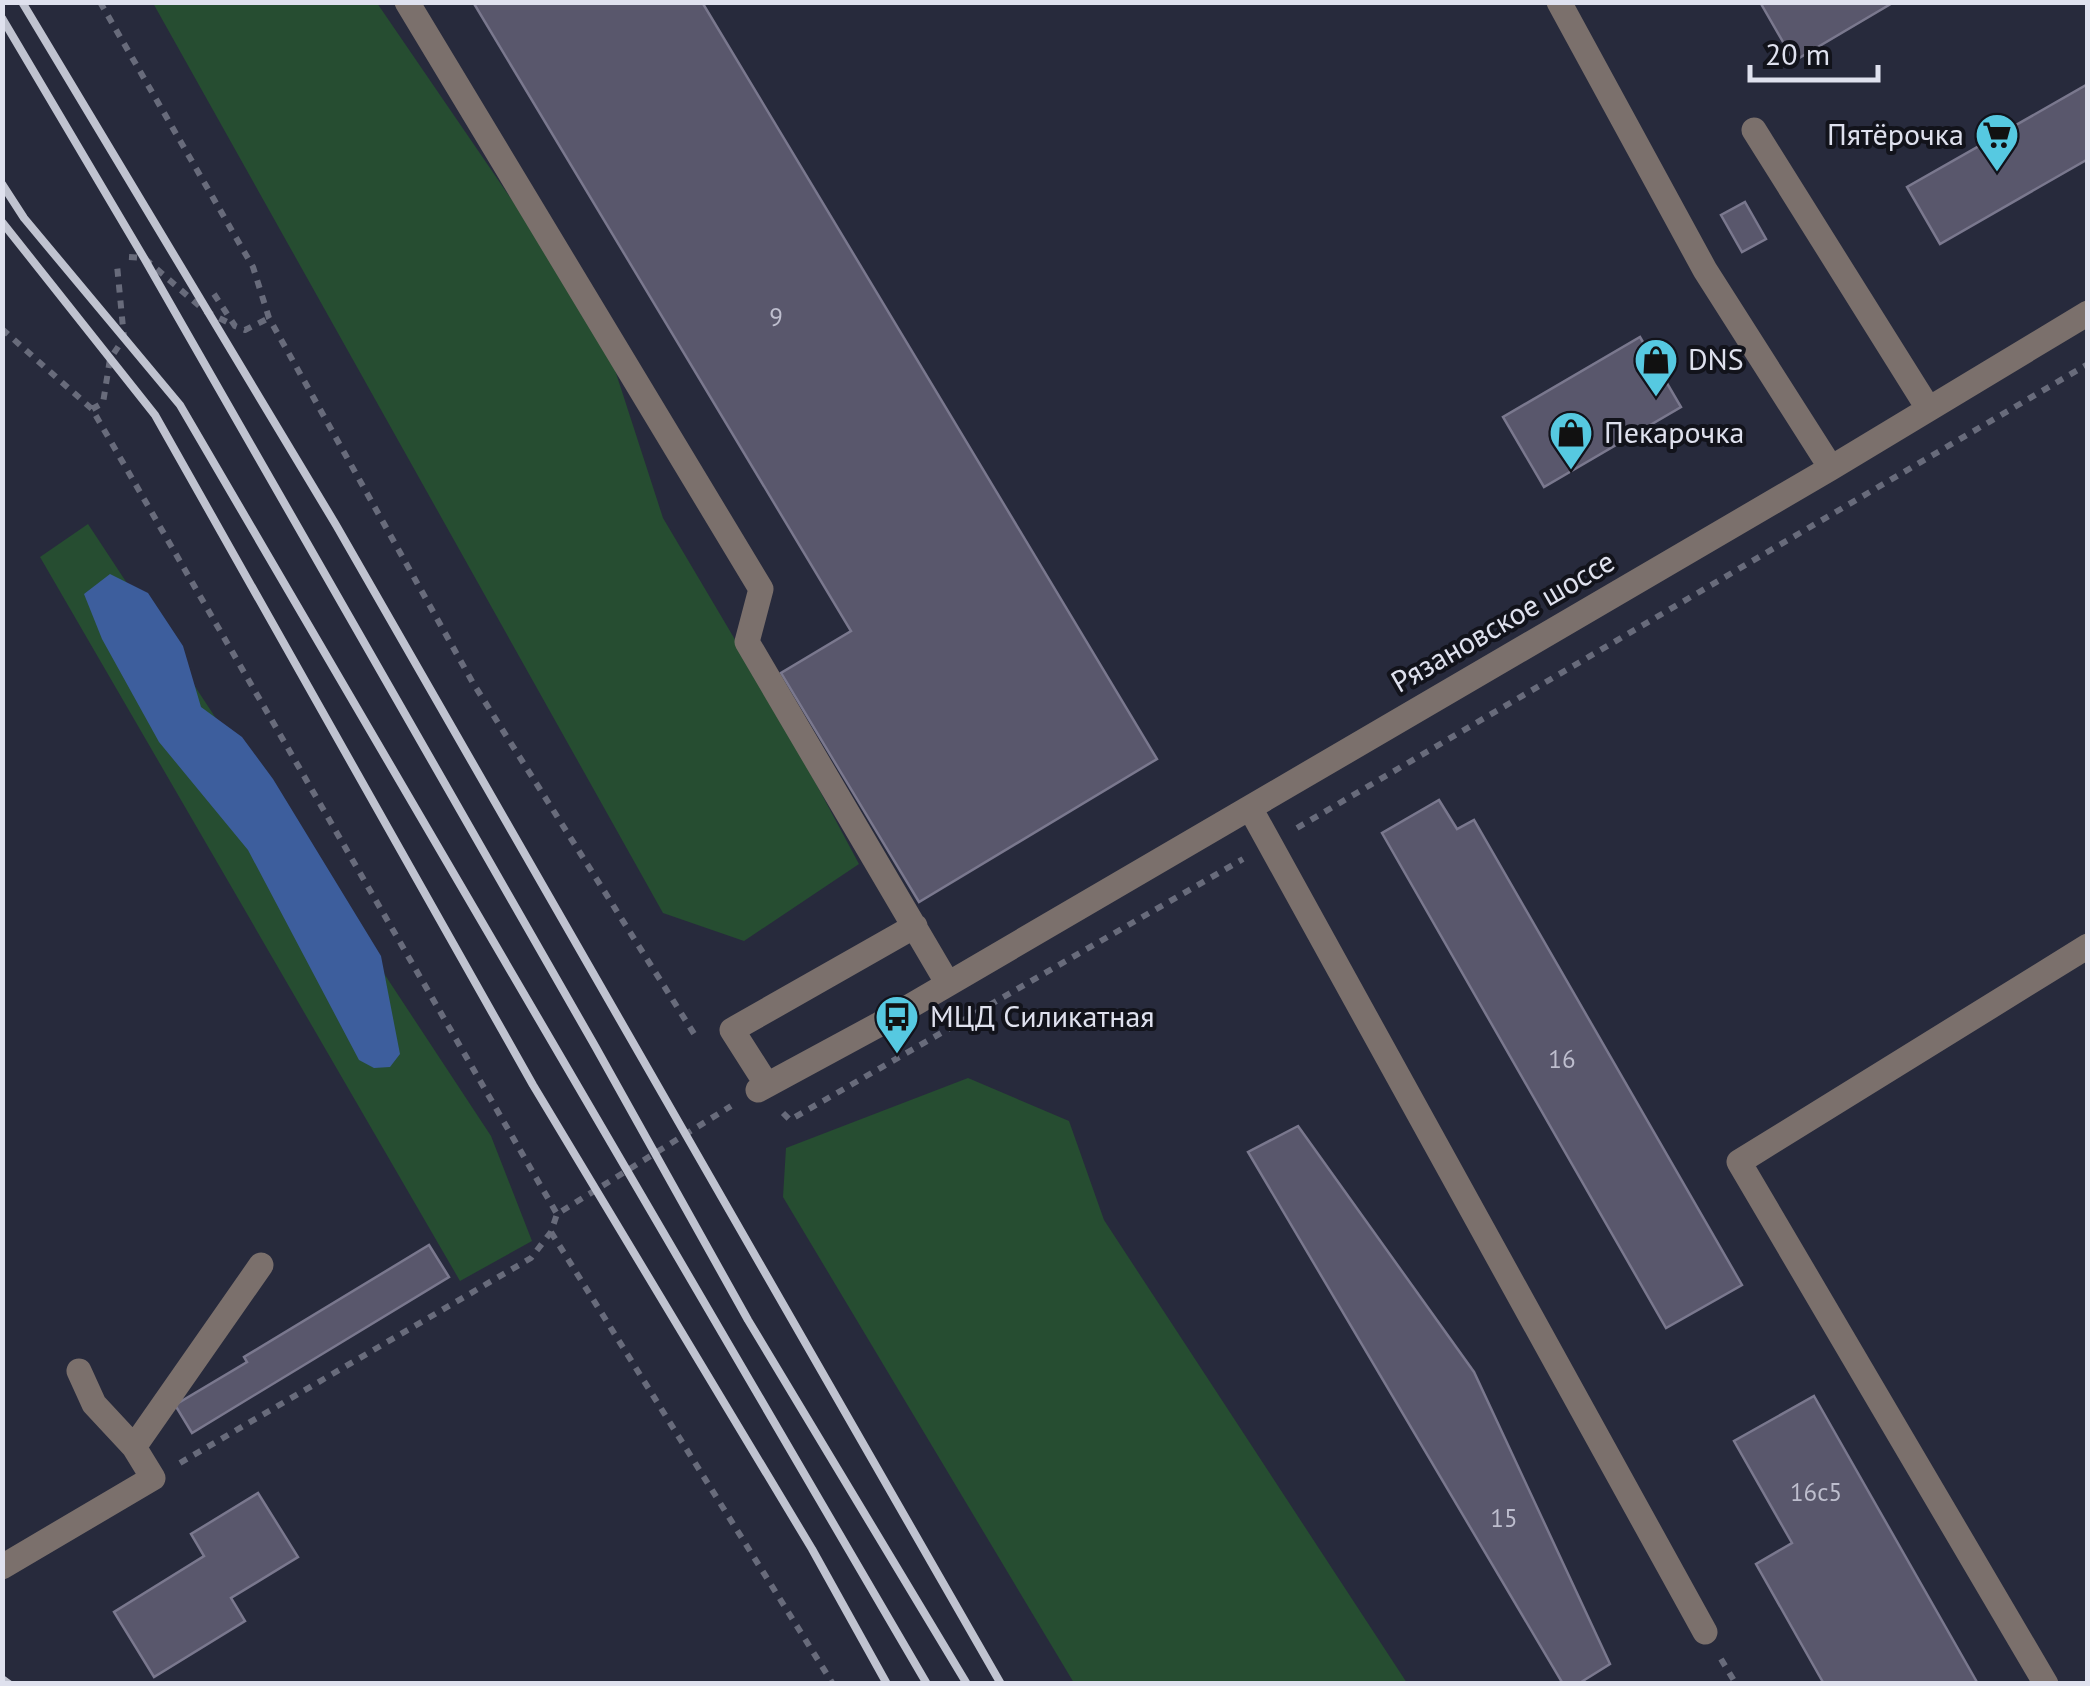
<svg xmlns="http://www.w3.org/2000/svg" width="2090" height="1686" font-family="'PT Sans',sans-serif">
<style>
.green{fill:#264d31}
.water{fill:#3d5e9d}
.building{fill:#59576c;stroke:#7a788e;stroke-width:2.5}
.lines{fill:none;stroke-linecap:round;stroke-linejoin:round}
.path{stroke:#686b7b;stroke-width:6;stroke-dasharray:8 8;stroke-linecap:butt}
.minor{stroke:#7b706c;stroke-width:25}
.rail{stroke:#c0c3d0;stroke-width:8}
.labels{text-anchor:middle;stroke-width:8;stroke-linejoin:round;paint-order:stroke}
.number-label{font-size:25px;fill:#bebece}
.poi-label{font-size:30px;fill:#dfe1ee;stroke:#12131b;text-anchor:start}
.street-label{font-size:30px;fill:#dfe1ee;stroke:#12131b}
</style>
<rect width="100%" height="100%" fill="#272a3c"/>
<path class="green" d="M153,3h224l226,330 60,185 112,189 84,157 -115,77 -81,-28z
M88,524l403,612 41,105 -72,40 -420,-724z
M968,1078l101,43 35,99 303,463h-333l-291,-486 3,-49z"/>
<path class="water" d="M110,574l38,19 35,53 18,61 41,30 31,42 108,177 19,98 -10,13 -16,1 -15,-8 -111,-210 -89,-108 -57,-103 -18,-45z"/>
<path class="building" d="M473,2h229l455,757 -238,143 -138,-229 70,-42z
M1760,2h134l-100,59z
M2088,84v75l-148,85 -33,-57z
M1745,202l21,37 -24,13 -21,-37z
M1640,337l41,70 -137,80 -41,-70z
M1439,800l18,29 17,-9 268,465 -76,43 -284,-495z
M1298,1126l176,246 136,292 -32,20h-15l-315,-532z
M429,1245l20,32 -257,156 -17,-28 72,-43 -3,-5z
M1814,1396l164,288h-154l-68,-120 36,-21 -58,-102z
M258,1493l40,64 -67,41 14,23 -91,56 -40,-65 90,-56 -13,-22z"/>
<g class="lines">
<path class="path" d="M100,2l153,265 16,51 204,365 225,357
M129,257l15,1 61,53 30,15
M214,294l21,32 10,4 24,-12
M2,329l90,80 465,805
M92,409l11,-6 7,-44 14,-21 -7,-73
M1297,828l791,-464
M783,1113l7,7 453,-261
M551,1232l282,452
M180,1463l351,-205 20,-26 6,-18 174,-108
M1721,1659l15,25"/>
<path class="minor" d="M407,2l354,587 -14,53 201,342
M1559,2l146,268 126,198
M1754,130l174,278
M1250,808l455,824
M767,1085l-35,-55 183,-104
M758,1090l120,-65 953,-557 257,-155
M79,1371l15,33 40,43
M2,1567l151,-89 -19,-31 127,-182
M2046,1684l-307,-522 349,-216"/>
<path class="rail" d="M22,2l314,523 665,1159
M2,18l142,240 451,788 153,274 219,364
M2,184l22,34 156,187 747,1279
M2,222l153,193 378,670 279,464 75,135
M2,1679l7,5"/>
</g>
<defs>
<symbol id="supermarket-pin" viewBox="-11 -11 22 30"><path d="M0 17L-7.5 6A9.5 9.5 0 1 1 7.5 6Z" fill="#56c9e1" stroke="#12131b"/><path d="M-6-5.5h2.5l.6 2H6L4.5 2H-2.5L-4.4-4H-6ZM-1.5 3.2a1.3 1.3 0 1 0 .1 0ZM3 3.2a1.3 1.3 0 1 0 .1 0Z" fill="#111"/></symbol>
<symbol id="shop-pin" viewBox="-11 -11 22 30"><path d="M0 17L-7.5 6A9.5 9.5 0 1 1 7.5 6Z" fill="#56c9e1" stroke="#12131b"/><path d="M-5-2.5h2.3a2.7 3.5 0 0 1 5.4 0H5L5.5 6h-11ZM-1.5-2.5h3a1.5 2.3 0 0 0-3 0Z" fill="#111"/></symbol>
<symbol id="bus-pin" viewBox="-11 -11 22 30"><path d="M0 17L-7.5 6A9.5 9.5 0 1 1 7.5 6Z" fill="#56c9e1" stroke="#12131b"/><path d="M-5-6H5V4H4V6H2V4H-2V6H-4V4H-5ZM-3.5-4V0h7V-4ZM-3.5 1.2v1.5H-2V1.2ZM2 1.2v1.5H3.5V1.2Z" fill="#111"/></symbol>
</defs>
<g fill-rule="evenodd">
<use href="#supermarket-pin" x="1972" y="110" width="50" height="68"/>
<use href="#shop-pin" x="1631" y="335" width="50" height="68"/>
<use href="#shop-pin" x="1546" y="408" width="50" height="68"/>
<use href="#bus-pin" x="872" y="992" width="50" height="68"/>
</g>
<g class="labels">
<g class="number-label">
<text x="776" y="326">9</text>
<text x="1562" y="1068">16</text>
<text x="1816" y="1501">16с5</text>
<text x="1504" y="1527">15</text>
</g>
<g class="poi-label">
<text x="1964" y="145" text-anchor="end">Пятёрочка</text>
<text x="1688" y="370">DNS</text>
<text x="1604" y="443">Пекарочка</text>
<text x="930" y="1027">МЦД Силикатная</text>
</g>
<g class="street-label">
<text transform="translate(1503 622) rotate(-30)" y="10">Рязановское шоссе</text>
</g>
</g>
<rect width="2090" height="1686" fill="none" stroke="#dfe1ee" stroke-width="10"/>
<path d="M1750 65v15h128v-15" fill="none" stroke="#dfe1ee" stroke-width="5"/>
<text x="1765" y="65" font-size="30" fill="#dfe1ee" stroke="#12131b" stroke-width="8" paint-order="stroke">20 m</text>
</svg>
